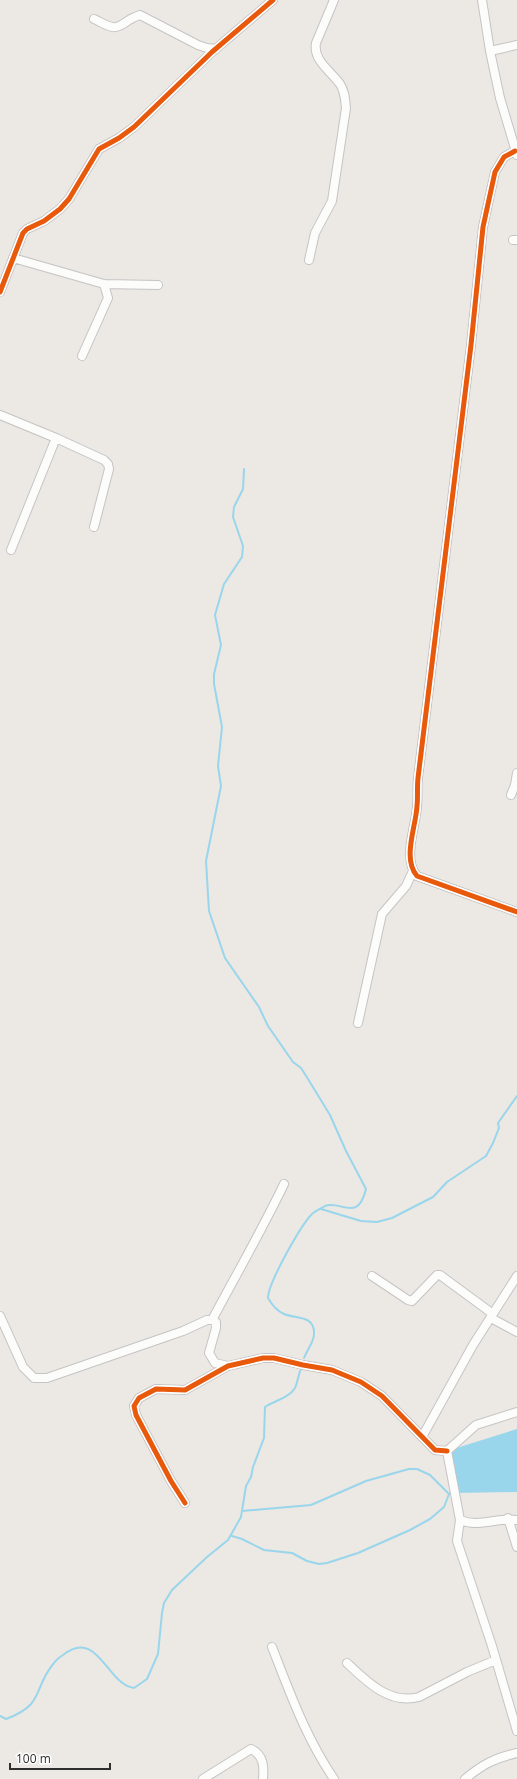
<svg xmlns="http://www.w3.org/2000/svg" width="517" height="1779" font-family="'Open Sans',sans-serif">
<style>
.water{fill:#99d6ec}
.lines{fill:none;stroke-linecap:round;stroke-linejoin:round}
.stream{stroke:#99d6ec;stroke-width:2}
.minor-casing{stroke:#c5c4c5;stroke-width:10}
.minor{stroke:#fcfcfb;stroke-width:8}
.cycleway-casing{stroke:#fff;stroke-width:8}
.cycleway{stroke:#e8590c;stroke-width:5}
</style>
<rect width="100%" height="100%" fill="#ece8e4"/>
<path class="water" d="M517,1429v63l-62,1 -8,-42z"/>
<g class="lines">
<path class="stream" d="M244,469l-1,20 -9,18 -1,10 10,29 -1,11 -18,27 -9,31 6,30 -7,29v10l8,43 -4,39 3,20 -15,75 3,50 16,47 34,49 9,19 25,36 8,6 7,11 22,36 16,36 20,38c-8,34 -25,11 -41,17 -3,2 -10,5 -13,8 -11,11 -44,69 -44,84 4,7 9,13 16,16 12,5 31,1 30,20 0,8 -7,16 -10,24
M321,1209l40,12 16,1 15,-4 41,-21 14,-15 39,-26 7,-13 6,-15 -1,-5 19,-27
M242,1511l69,-6 55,-24 43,-12h8l13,6 19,19
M232,1536l10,3 22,11 28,3 15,8 12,3 8,-1 31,-10 52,-23 20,-11 14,-12 5,-13 4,-2
M0,1716l6,3c40,-15 26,-30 48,-56 2,-3 6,-6 9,-8 35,-28 44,30 71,33l13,-9 11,-25 4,-41 2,-10 8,-13 35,-33 21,-17 13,-23 5,-31 5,-9 2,-10 11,-29 1,-31c9,-6 24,-9 30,-19 3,-6 3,-14 7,-21"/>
<defs>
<path id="minor" d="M482,0l8,51 10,47 17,57
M94,19c17,8 19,13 35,1 4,-2 7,-4 11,-5l58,30 9,3 9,1
M490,51l27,-6
M515,151l-11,6 -9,15 -12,55 -12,118 -53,433c-1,9 0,19 -1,28 -1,21 -15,52 0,70l100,36
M513,240h4
M13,258l91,26 54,1
M309,260l6,-27 17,-32 14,-93c-1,-9 -1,-16 -6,-24 -10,-14 -27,-23 -24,-41l18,-43
M0,292l23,-59 4,-4 17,-8 16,-12 9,-10 30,-50 20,-11 15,-11 78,-75 61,-52
M82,356l26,-58 -4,-14
M0,415l56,23 -45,112
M56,438l48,22 4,4 1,5 -15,58
M511,795l4,-10 2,-12
M358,1023l24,-109 24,-28 7,-15
M372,1276l36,24 4,1 25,-26h3l53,39
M0,1316l23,51 11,11h13l136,-47 24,-11h5l4,2v6l-7,25 6,10 13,3
M491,1318l26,14
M212,1320c24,-45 50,-90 72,-136
M517,1412l-41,13 -29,26 13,69 -3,21 35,105 25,85
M422,1437l51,-92 44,-69
M185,1503l-14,-22 -35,-66 -2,-9 5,-8 17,-9 29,1 43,-24 35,-8h11l29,7 29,5 29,12 21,14 53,54 12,1
M508,1518l9,29
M460,1520c18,8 38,-3 57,0
M272,1647c18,46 34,91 62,132
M347,1663c20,19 43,42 72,34l48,-25 29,-12
M203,1779l48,-30c13,6 13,18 12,30
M465,1779c18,-15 30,-21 52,-26"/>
</defs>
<use href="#minor" class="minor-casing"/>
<use href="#minor" class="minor"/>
<defs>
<path id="cycleway" d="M515,151l-11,6 -9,15 -12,55 -12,118 -53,433c-1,9 0,19 -1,28 -1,21 -15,52 0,70l100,36
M0,292l23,-59 4,-4 17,-8 16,-12 9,-10 30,-50 20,-11 15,-11 78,-75 61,-52
M185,1503l-14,-22 -35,-66 -2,-9 5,-8 17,-9 29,1 43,-24 35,-8h11l29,7 29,5 29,12 21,14 53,54 12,1"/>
</defs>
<use href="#cycleway" class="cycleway-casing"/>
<use href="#cycleway" class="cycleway"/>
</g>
<path d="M10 1763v6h100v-6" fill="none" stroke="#2e2e2e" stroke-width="2"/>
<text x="16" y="1763" font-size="12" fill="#2e2e2e" stroke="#ffffff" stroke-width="3" paint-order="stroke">100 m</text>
</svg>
